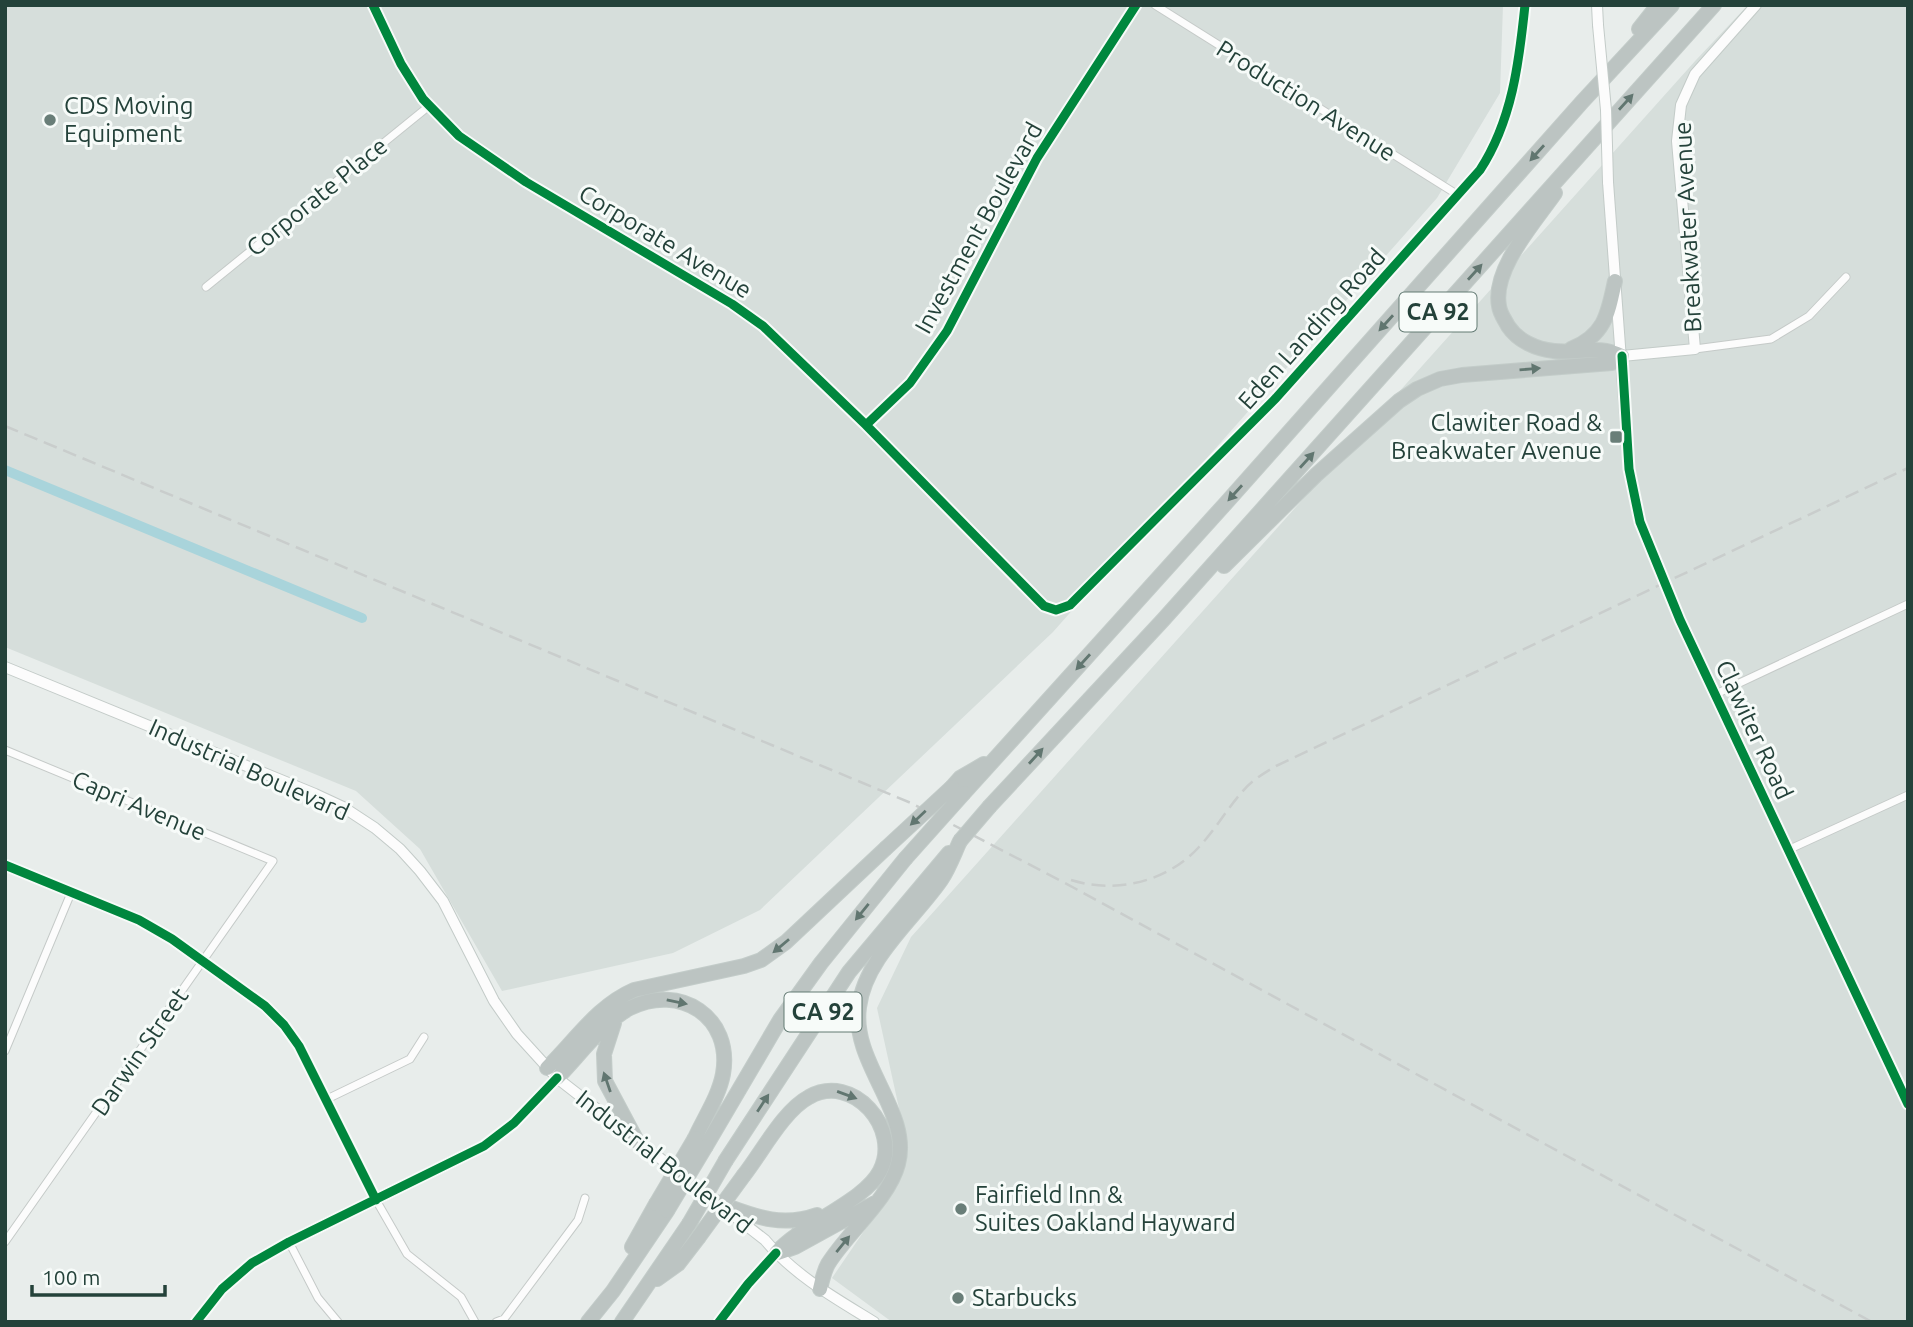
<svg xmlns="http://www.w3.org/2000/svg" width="1913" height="1327" font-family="Ubuntu,sans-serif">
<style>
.built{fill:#d6dedb}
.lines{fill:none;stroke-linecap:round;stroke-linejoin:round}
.canal{stroke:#a9d4db;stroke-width:10}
.street-casing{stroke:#c5cac8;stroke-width:9}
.secondary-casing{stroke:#c3cbc8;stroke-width:12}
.highway-casing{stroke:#c3ccc9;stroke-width:16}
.street{stroke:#fcfcfc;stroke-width:7}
.secondary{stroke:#fcfcfc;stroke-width:10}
.highway{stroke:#bcc4c2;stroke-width:14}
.rail{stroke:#c9cdcc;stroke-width:2.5;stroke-dasharray:14 7;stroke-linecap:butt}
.secondary-bridge-casing{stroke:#c3cbc8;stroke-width:12;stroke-linecap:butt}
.highway-bridge-casing{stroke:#c3ccc9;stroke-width:16;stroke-linecap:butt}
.secondary-bridge{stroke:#fcfcfc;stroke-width:10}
.highway-bridge{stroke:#bcc4c2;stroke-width:14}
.cycleway-casing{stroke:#f7fbf9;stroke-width:13}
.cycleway{stroke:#00873e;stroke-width:9}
.oneway{fill:#617670}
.poi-dot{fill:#697e78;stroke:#f7fbf9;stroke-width:2.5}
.labels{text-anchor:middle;stroke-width:6;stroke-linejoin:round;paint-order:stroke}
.shield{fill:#f7fbf9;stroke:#637a73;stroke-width:2}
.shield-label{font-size:23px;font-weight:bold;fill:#24423a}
.street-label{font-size:24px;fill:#24423a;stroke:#f7fbf9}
.poi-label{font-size:24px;fill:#24423a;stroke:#f7fbf9;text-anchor:start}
</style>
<rect width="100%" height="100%" fill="#e8edeb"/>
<path class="built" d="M5,5h1498l-3,88 -63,105 -384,434 -293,278 -87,43 -171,38 -82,-142 -64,-58 -351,-144z
M1748,5h160v1317h-1016l-60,-44 66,-97 6,-50 -27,-123 34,-71 785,-877z"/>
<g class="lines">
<path class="canal" d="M5,470l357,148"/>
<defs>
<path id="street" d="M373,5l28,59 22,35 36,37 67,46 206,122 31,22 103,99 172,175 6,6 12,4 14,-5 206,-207 204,-228c32,-49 39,-107 45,-165
M1155,5l303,190
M206,287l223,-181
M1695,349l76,-10 38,-23 37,-39
M866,425l44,-42 37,-52 90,-173 99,-153
M1716,694l192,-90
M5,750l268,111 -268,381
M1790,849l118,-54
M5,1051l66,-158
M325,1100l85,-41 14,-22
M376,1200l31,54 54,43 14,25
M289,1242l29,56 20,24
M496,1322l8,-3 74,-99 7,-22
M719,1322l29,-38 28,-31"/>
<path id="secondary" d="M1597,5l1,20
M1608,182l21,287 11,53 40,98 228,484
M1622,356l73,-7 -18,-208 4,-36 14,-31 61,-69
M5,667l310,127 28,13 32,21 25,21 20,22 23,30 51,100 23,33 40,44 208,162c30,36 70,58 109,82
M5,865l134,55 33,19 93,67 19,19 15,21 77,154
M196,1322l26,-33 30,-26 37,-21 195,-96 30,-23 43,-45"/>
<path id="highway" d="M1639,29l19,-24
M1555,193c-20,29 -63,76 -56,113 1,8 6,14 9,20 10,15 28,23 46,25 26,3 43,-7 68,5
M1571,349c34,-14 37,-35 44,-68
M1224,566l92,-91 83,-74 18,-12 23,-10 22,-4 150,-12 10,-7
M952,787l8,-9 24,-14
M964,793l262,-290 356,-401 90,-97
M990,806l173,-186 551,-615
M614,1023l-10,31 1,27 32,60
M547,1068c28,-27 50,-62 87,-78l110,-24 17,-6 25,-18 99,-93
M557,1078c21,-21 46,-56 73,-70 50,-25 103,9 93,66 -4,22 -19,44 -28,64
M706,1146l74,-126 41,-57 84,-104
M726,1160l123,-188 100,-119
M744,1175c18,-23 40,-65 65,-78 44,-25 93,32 71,74 -15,30 -77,52 -104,82
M713,1201c37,13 65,28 104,14
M632,1247l24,-43
M778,1253l17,-6 80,-44
M657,1279l21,-15 20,-26
M820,1289c2,-9 4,-18 8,-25 19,-31 61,-65 70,-100 14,-52 -47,-101 -39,-157 6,-49 55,-88 82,-127 8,-12 13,-26 19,-39
M588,1322l25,-31 54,-80
M622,1322l67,-98"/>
</defs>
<use href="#street" class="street-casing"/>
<use href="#secondary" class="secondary-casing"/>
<use href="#highway" class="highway-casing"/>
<use href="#street" class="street"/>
<use href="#secondary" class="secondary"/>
<use href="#highway" class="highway"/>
<path class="rail" d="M5,426l906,377 154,80 807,439
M1071,880c45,14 96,2 128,-33 16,-17 28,-38 43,-55 9,-11 22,-19 34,-26l632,-298"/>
<defs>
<path id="secondary-bridge" d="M1598,25l8,85 2,72"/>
<path id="highway-bridge" d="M960,841l30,-35
M885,849l67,-62
M905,859l59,-66
M656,1204l39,-66
M667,1211l39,-65
M689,1224l37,-64
M698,1238l46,-63"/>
</defs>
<use href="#secondary-bridge" class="secondary-bridge-casing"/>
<use href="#highway-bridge" class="highway-bridge-casing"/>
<use href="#secondary-bridge" class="secondary-bridge"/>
<use href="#highway-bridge" class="highway-bridge"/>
<defs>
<path id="cycleway" d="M373,5l28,59 22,35 36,37 67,46 206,122 31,22 103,99 172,175 6,6 12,4 14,-5 206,-207 204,-228c32,-49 39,-107 45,-165
M1622,356l7,113 11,53 40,98 228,484
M866,425l44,-42 37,-52 90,-173 99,-153
M5,865l134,55 33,19 93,67 19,19 15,21 77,154
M196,1322l26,-33 30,-26 37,-21 195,-96 30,-23 43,-45
M719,1322l29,-38 28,-31"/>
</defs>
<use href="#cycleway" class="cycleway-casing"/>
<use href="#cycleway" class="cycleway"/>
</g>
<defs><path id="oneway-solid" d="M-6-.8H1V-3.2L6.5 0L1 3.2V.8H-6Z" transform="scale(1.75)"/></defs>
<g class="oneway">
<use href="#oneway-solid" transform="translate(1626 102) rotate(-48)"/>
<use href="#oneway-solid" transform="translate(1537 153) rotate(132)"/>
<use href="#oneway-solid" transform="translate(1475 272) rotate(-48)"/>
<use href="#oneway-solid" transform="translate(1386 323) rotate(132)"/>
<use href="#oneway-solid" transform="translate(1530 369) rotate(-5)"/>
<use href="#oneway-solid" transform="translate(1307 460) rotate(-48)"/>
<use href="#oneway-solid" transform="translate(1235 493) rotate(132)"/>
<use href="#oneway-solid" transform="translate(1083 662) rotate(132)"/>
<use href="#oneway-solid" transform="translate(1036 756) rotate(-48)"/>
<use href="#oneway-solid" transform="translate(918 818) rotate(137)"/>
<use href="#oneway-solid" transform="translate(862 912) rotate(129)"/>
<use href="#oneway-solid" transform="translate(781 946) rotate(140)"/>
<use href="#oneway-solid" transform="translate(677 1002) rotate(12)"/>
<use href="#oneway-solid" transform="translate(607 1082) rotate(-109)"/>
<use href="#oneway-solid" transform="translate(847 1095) rotate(20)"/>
<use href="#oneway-solid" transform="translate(763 1103) rotate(-57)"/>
<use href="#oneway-solid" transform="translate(843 1244) rotate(-51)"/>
</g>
<g class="poi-dot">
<circle cx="50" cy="120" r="7"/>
<rect x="1609" y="430" width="14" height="14" rx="3.5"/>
<circle cx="961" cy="1209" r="7"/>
<circle cx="958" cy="1298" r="7"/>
</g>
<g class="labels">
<g class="shield">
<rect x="1399.5" y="292.5" width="77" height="39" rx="5"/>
<rect x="784.5" y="992.5" width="77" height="39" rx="5"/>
</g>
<g class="shield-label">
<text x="1438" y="320">CA 92</text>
<text x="823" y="1020">CA 92</text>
</g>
<g class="street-label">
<text transform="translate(1306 101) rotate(32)" y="8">Production Avenue</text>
<text transform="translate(317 197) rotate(-39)" y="8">Corporate Place</text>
<text transform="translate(1688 227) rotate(-93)" y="8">Breakwater Avenue</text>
<text transform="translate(979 228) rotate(-61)" y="8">Investment Boulevard</text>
<text transform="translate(665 242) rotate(31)" y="8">Corporate Avenue</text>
<text transform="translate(1312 329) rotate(-48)" y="8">Eden Landing Road</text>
<text transform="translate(1754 730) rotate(65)" y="8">Clawiter Road</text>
<text transform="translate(249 770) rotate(24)" y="8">Industrial Boulevard</text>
<text transform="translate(139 806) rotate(23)" y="8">Capri Avenue</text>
<text transform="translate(140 1052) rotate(-55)" y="8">Darwin Street</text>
<text transform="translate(664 1162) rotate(38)" y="8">Industrial Boulevard</text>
</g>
<g class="poi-label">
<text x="64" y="114">CDS Moving<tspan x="64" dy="28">Equipment</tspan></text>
<text x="1602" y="431" text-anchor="end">Clawiter Road &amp;<tspan x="1602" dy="28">Breakwater Avenue</tspan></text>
<text x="975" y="1203">Fairfield Inn &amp;<tspan x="975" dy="28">Suites Oakland Hayward</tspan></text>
<text x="972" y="1306">Starbucks</text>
</g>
</g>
<rect width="1913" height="1327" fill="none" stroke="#24423a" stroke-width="14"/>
<path d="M32 1285v10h133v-10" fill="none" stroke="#24423a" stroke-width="3.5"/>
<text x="42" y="1285" font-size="21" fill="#24423a" stroke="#f7fbf9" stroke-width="5" paint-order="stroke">100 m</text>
</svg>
